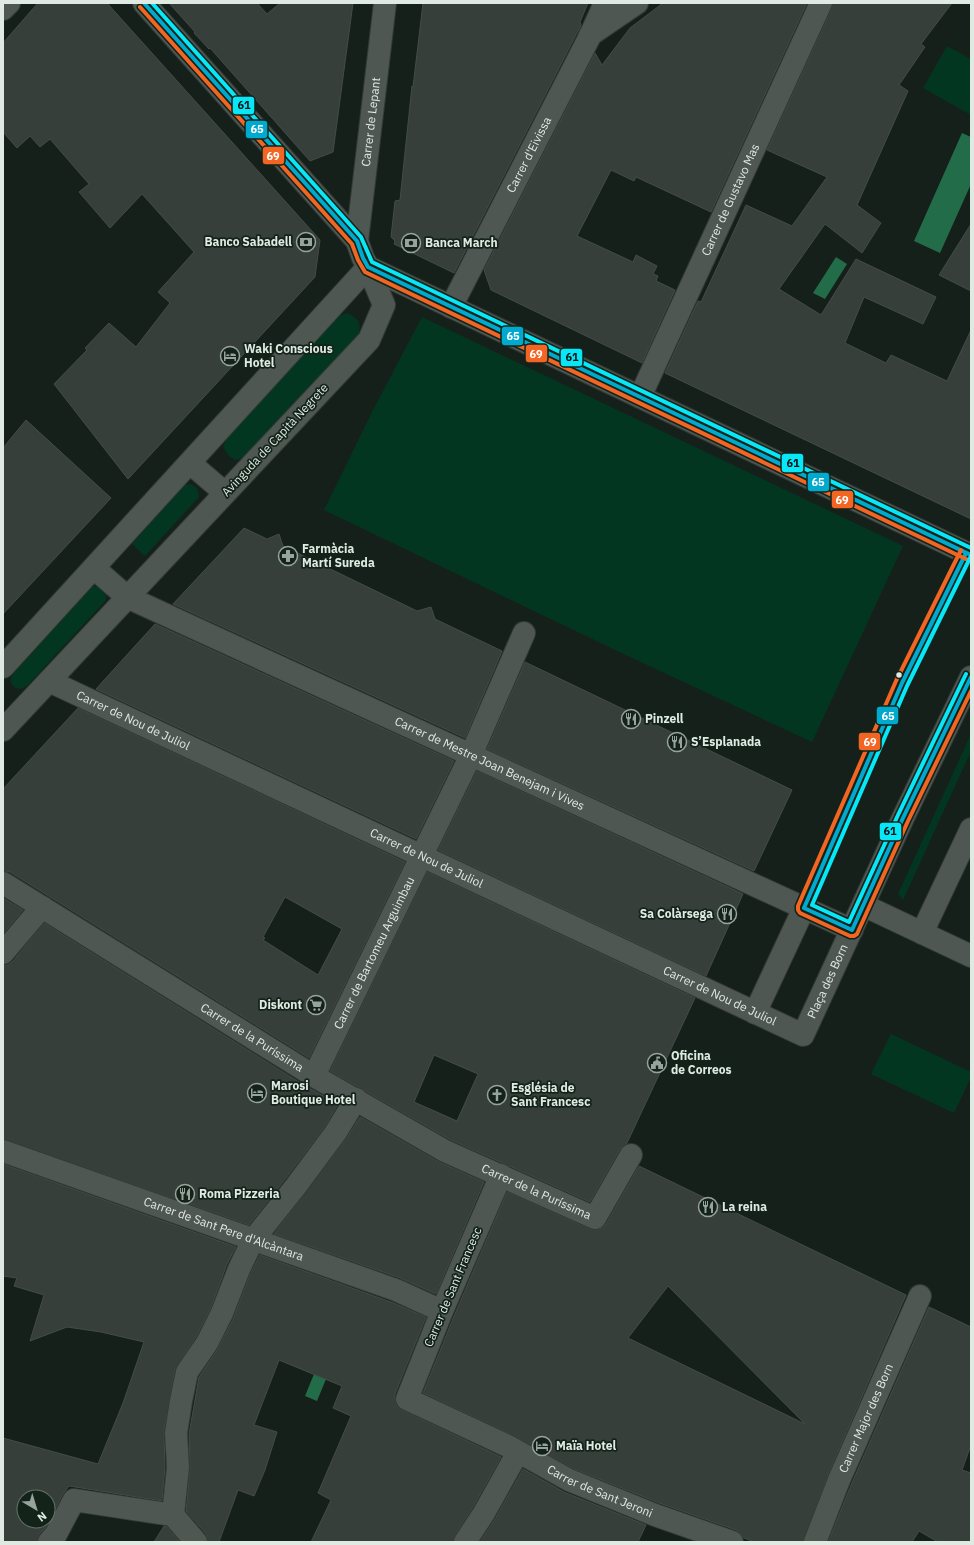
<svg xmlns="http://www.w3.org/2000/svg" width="974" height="1545" font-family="'IBM Plex Sans',sans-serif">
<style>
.green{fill:#033621}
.water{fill:#236c49}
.building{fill:#373f3b;stroke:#434c47;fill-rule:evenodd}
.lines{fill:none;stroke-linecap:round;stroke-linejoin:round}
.lane-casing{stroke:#333a35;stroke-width:16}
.street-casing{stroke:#333a35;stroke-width:24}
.secondary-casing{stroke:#333a35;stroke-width:24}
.lane{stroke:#4f5752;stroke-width:15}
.street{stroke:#4f5752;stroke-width:22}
.secondary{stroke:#4f5752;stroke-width:22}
.bus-1-casing{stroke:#13231a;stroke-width:7}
.bus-2-casing{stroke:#13231a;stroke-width:7}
.bus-3-casing{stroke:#13231a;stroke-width:7}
.bus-1{stroke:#00a9ce;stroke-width:4}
.bus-2{stroke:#f26522;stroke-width:4}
.bus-3{stroke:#07e7f7;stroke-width:4}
.bus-dot{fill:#dfeae3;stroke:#13231a;stroke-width:1.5}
.labels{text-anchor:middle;stroke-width:3.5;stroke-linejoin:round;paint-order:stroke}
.street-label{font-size:12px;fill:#dfeae3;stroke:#13231a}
.poi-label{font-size:12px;font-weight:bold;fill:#dfeae3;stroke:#13231a;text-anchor:start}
.line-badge{stroke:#13231a;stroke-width:1.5}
.badge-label{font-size:11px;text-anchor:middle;font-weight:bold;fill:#fff}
.pale-badge-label{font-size:11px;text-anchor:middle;font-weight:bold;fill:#111}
</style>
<rect width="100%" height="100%" fill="#16201b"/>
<path class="green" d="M947,46l24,13v56l-48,-27z
M348,313c12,7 13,10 10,24l-113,120 -10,3 -7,-5 -5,-8 4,-8 111,-123z
M422,317l481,229 -91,196 -199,-93 -289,-139 49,-100z
M191,484c7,4 8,7 7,14l-53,58 -13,-12 53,-59z
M97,585l10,9 -2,7 -78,85 -7,3 -6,-2 -4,-6 3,-7 78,-86z
M971,734v17l-68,149 -5,-6z
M891,1034l80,38v5l-17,36 -83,-39z"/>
<path class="water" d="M962,133l9,4v47l-31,69 -26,-12z
M836,257l11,7 -22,35 -12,-6z
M321,1357l12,5 -16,39 -12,-5z"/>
<path class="building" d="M38,3h69l213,237 -5,37 -187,202 -74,-95 33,-34 -2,-2 24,-25 27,24 34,-44 -12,-11 36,-40 -52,-58 -32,34 -31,-36 10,-8 -39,-45 -10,8 -10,-11 -13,12 -14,-16v-89z
M169,3h88l10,11 13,-11h73l-20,149 -23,9 -100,-113 -1,1 -15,-16 1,-1z
M423,3h165l-8,19 1,3 -3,6 -124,242 -60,-29 1,-3 -4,-4 4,-36 5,-1 12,-114 1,1z
M663,3h144l-96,209 -75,-35 -2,4 -23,-11 -34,66 56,26 3,-7 21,11 -4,8 5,2 -2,5 19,9 -33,73 -151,-73 -7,-20 111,-217 7,12 28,-37z
M833,3h119l-31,41 4,3 -26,38 9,6 -51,114 24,18 -19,30 -37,-29 -46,65 42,26 35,-56 80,38 -13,27 -59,-27 -19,46 41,20 5,-8 56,26 24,-51v189l-306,-146 33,-72 3,1 45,-97 46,21 35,-49 -60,-27 65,-142z
M971,224v67l-32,-16z
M26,420l85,78 -108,116v-166z
M244,528l23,11 12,-5 4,12 134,65 14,-4 4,12 67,32 -37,87 -292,-134z
M155,624l299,137 -38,78 -320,-150z
M525,662l267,128 -38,81 -267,-122z
M78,708l327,154 -96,196 -299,-186 -7,-1v-82zM285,897l57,32 -24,46 -55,-35 2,-2 -2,-1z
M477,771l266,123 -37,82 -268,-126z
M427,872l268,126 -68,145 -7,6 -30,53 -139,-62 -121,-69zM434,1055l44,19 -21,47 -43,-19z
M3,898l20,12 -20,24z
M44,923l263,164 31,17 -12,21 -40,53 -37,47 -246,-86v-174h5l5,-4z
M360,1117l79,45 45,20 -48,112 -36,-16 -126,-44 72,-95z
M3,1164l233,83 -9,17 -16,44 -15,29 -21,32 -11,62 1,36 -3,34 -93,-15 -6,8 -17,33 -7,7 -2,8h-34v-104l95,26 25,-61 21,-61 -43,-10 -34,-5 -37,14 14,-46 -30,-9 3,-8 -14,-2zM24,1497h24v24h-24z
M639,1166l267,129 -78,180 -25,67h-49l-10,-4 -3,-4 -5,-4 -77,-27 -85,-34 -59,-33 -92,-43 31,-77 53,-124 83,37 6,1 6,-2 4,-4zM668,1286l137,138 -177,-86z
M260,1255l131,47 35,15 -31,77v6l2,6 5,4 99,47 -28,50 -18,28 -2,7h-142l20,-42 -13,-7 33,-77 -18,-8 9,-22 -63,-26 -25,65 23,7 -12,38 -11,26 -16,-6 -19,52h-11l-2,-8 -20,-23 4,-43 -1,-34 10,-57 18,-27 16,-31 17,-45z
M929,1307l42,20v118l-9,25 9,3v69h-33l-19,-11 -7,11h-84l23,-57z
M523,1469l41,23 82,33 -8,17h-158l15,-23z
M164,1526l3,1 13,15h-26z"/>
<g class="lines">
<defs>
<path id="lane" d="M804,908l98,-225 64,-130"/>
<g id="street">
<path d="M144,3l213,238 6,17 5,9 603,288"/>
<path d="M3,9l6,-6"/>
<path d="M590,35l47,-32"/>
<path id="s1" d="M357,241l28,-238"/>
<path id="s2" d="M451,307l139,-271 15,-33"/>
<path id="s3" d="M640,397l181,-394"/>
<path id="s4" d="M127,597l725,333"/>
<path id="s5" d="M49,681l754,354 100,-217 68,-141"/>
<path id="s6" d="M3,883l311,193 131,75 150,67 36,-63"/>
<path d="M863,905l108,51"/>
<path d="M922,933l49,-104"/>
<path d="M3,953l39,-46"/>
<path d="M755,1013l49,-105"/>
<path id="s7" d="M314,1076l157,-321 53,-122"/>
<path id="s8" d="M3,1151l393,139 46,21"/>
<path id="s9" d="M501,1175l-59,136 -35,88 103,48 59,33 86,35 77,27"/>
<path d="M173,1515l5,-48 -2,-34 5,-32 6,-29 20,-29 15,-30 17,-44 14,-29 43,-54 40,-54 20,-33"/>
<path d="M49,1542l7,-8 18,-34 99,15 23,27"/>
<path d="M465,1542l19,-29 34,-61"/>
<path id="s10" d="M815,1542l24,-62 81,-184"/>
</g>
<path id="secondary" d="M190,463l35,30
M94,568l33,29
M3,667l365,-400 16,38 -15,35 -366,390"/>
</defs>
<use href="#lane" class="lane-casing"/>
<use href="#street" class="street-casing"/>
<use href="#secondary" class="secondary-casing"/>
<use href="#lane" class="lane"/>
<use href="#street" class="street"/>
<use href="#secondary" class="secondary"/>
<defs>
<path id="bus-1" d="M144,3l213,238 6,17 5,9 603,288
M966,553l-64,130 -98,225 48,22 51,-112 68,-141"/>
<path id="bus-2" d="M140,7l212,237 6,16 7,12 603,288
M961,550l-65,131 -98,225v4l2,3 50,23h4l3,-2 51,-113 63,-130"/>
<path id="bus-3" d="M152,3l209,234 11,25 599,286
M966,674l-68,141 -49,107 -37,-17 95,-219 64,-130"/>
</defs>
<use href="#bus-1" class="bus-1-casing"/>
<use href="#bus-2" class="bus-2-casing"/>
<use href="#bus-3" class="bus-3-casing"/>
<use href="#bus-1" class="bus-1"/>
<use href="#bus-2" class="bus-2"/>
<use href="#bus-3" class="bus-3"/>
</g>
<defs>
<symbol id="bank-ring" viewBox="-11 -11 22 22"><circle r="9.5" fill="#13231a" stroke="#99a39d" stroke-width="1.5"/><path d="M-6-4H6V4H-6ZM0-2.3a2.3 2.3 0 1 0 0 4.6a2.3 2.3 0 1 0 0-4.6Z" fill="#99a39d"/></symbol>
<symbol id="hotel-ring" viewBox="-11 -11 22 22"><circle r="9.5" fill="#13231a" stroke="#99a39d" stroke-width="1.5"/><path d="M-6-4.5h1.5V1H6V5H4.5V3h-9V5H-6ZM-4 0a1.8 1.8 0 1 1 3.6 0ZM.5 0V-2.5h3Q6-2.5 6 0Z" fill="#99a39d"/></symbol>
<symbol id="pharmacy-ring" viewBox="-11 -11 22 22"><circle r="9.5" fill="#13231a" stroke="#99a39d" stroke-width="1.5"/><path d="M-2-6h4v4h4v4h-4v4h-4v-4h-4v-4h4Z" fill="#99a39d"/></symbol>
<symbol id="restaurant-ring" viewBox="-11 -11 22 22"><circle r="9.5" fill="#13231a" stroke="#99a39d" stroke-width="1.5"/><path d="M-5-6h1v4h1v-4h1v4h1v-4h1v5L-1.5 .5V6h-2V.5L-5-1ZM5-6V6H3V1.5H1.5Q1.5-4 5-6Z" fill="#99a39d"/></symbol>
<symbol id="supermarket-ring" viewBox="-11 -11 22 22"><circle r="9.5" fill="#13231a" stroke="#99a39d" stroke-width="1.5"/><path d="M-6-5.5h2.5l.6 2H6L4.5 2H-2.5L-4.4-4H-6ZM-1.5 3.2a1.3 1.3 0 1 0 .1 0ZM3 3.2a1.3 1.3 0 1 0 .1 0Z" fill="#99a39d"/></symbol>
<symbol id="civic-ring" viewBox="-11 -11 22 22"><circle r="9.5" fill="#13231a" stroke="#99a39d" stroke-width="1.5"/><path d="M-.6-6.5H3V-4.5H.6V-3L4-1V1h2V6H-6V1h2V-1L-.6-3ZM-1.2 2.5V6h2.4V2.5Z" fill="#99a39d"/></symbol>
<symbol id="church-ring" viewBox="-11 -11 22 22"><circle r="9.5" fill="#13231a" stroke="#99a39d" stroke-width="1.5"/><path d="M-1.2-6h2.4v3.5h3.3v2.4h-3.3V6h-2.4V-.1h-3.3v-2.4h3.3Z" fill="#99a39d"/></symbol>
</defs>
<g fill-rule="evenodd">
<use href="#bank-ring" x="295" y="231" width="22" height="22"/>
<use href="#bank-ring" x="400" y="232" width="22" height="22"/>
<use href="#hotel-ring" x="219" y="345" width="22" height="22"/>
<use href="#pharmacy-ring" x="277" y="545" width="22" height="22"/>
<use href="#restaurant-ring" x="620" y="708" width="22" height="22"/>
<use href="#restaurant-ring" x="666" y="731" width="22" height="22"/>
<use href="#restaurant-ring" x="716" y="903" width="22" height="22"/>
<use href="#supermarket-ring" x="305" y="994" width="22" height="22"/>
<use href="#civic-ring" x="646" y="1052" width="22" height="22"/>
<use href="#hotel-ring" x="246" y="1082" width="22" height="22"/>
<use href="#church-ring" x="486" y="1084" width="22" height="22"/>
<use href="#restaurant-ring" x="174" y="1183" width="22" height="22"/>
<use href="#restaurant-ring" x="697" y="1196" width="22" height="22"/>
<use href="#hotel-ring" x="531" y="1435" width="22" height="22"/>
</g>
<circle class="bus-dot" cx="899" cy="675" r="3.5"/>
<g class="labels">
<g class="street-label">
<text dy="4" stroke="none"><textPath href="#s1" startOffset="120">Carrer de Lepant</textPath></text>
<text dy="4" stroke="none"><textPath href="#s2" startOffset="171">Carrer d'Eivissa</textPath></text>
<text dy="4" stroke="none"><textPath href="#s3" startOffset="217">Carrer de Gustavo Mas</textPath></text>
<text transform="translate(275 440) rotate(-47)" y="4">Avinguda de Capità Negrete</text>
<text dy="4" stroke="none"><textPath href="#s5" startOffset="93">Carrer de Nou de Juliol</textPath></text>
<text dy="4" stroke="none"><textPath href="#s4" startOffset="399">Carrer de Mestre Joan Benejam i Vives</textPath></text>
<text dy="4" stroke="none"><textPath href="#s5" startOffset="417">Carrer de Nou de Juliol</textPath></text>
<text dy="4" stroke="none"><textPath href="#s7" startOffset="137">Carrer de Bartomeu Arguimbau</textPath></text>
<text dy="4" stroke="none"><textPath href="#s5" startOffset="892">Plaça des Born</textPath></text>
<text dy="4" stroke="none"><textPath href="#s5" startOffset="741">Carrer de Nou de Juliol</textPath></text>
<text dy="4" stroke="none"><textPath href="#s6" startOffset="293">Carrer de la Puríssima</textPath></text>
<text dy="4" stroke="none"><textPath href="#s6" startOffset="617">Carrer de la Puríssima</textPath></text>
<text dy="4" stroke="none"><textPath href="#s8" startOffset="234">Carrer de Sant Pere d'Alcàntara</textPath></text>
<text transform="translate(453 1287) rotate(-67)" y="4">Carrer de Sant Francesc</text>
<text dy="4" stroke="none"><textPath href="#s10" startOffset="134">Carrer Major des Born</textPath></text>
<text dy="4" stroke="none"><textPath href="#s9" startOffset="457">Carrer de Sant Jeroni</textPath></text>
</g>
<g class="poi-label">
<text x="292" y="246" text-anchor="end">Banco Sabadell</text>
<text x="425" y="247">Banca March</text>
<text x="244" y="353">Waki Conscious<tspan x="244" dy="14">Hotel</tspan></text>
<text x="302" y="553">Farmàcia<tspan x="302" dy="14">Martí Sureda</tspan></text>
<text x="645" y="723">Pinzell</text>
<text x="691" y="746">S’Esplanada</text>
<text x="713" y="918" text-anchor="end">Sa Colàrsega</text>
<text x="302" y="1009" text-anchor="end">Diskont</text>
<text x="671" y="1060">Oficina<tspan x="671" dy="14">de Correos</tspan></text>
<text x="271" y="1090">Marosi<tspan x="271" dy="14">Boutique Hotel</tspan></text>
<text x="511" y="1092">Església de<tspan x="511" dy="14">Sant Francesc</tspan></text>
<text x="199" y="1198">Roma Pizzeria</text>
<text x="722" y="1211">La reina</text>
<text x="556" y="1450">Maïa Hotel</text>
</g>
</g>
<g class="line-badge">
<rect x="232" y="96" width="23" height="19" rx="4" fill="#07e7f7"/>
<rect x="245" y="120" width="23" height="19" rx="4" fill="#00a9ce"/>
<rect x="262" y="146" width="23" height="19" rx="4" fill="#f26522"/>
<rect x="501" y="326" width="23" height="20" rx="4" fill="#00a9ce"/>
<rect x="525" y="344" width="23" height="19" rx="4" fill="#f26522"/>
<rect x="560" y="348" width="23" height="19" rx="4" fill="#07e7f7"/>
<rect x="781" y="453" width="23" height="20" rx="4" fill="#07e7f7"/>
<rect x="807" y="472" width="23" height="20" rx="4" fill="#00a9ce"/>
<rect x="831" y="490" width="23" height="19" rx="4" fill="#f26522"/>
<rect x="876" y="706" width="23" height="19" rx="4" fill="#00a9ce"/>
<rect x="858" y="732" width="23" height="19" rx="4" fill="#f26522"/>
<rect x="879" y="822" width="23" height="19" rx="4" fill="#07e7f7"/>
</g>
<g class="badge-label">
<text x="257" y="133">65</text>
<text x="273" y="160">69</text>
<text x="513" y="340">65</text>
<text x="536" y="358">69</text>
<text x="818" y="486">65</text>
<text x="842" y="504">69</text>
<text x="888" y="720">65</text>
<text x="870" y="746">69</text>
</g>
<g class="pale-badge-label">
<text x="244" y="109">61</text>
<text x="572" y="361">61</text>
<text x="793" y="467">61</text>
<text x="890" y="835">61</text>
</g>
<rect width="974" height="1545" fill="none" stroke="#dfeae3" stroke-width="8"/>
<g transform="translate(36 1509) rotate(142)"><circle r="19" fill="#13231a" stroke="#65736a"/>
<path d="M0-3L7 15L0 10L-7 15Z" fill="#99a39d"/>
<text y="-6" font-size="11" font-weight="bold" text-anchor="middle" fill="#dfeae3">N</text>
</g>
</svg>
